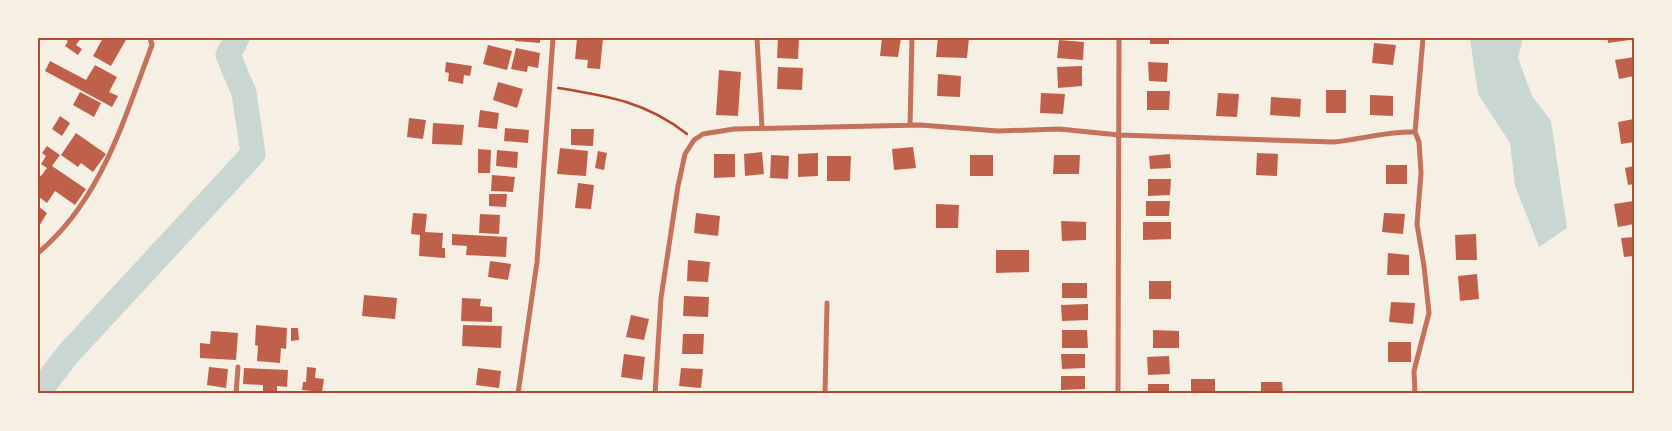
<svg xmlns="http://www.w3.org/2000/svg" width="1672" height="431" font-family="Inter,sans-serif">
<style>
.water{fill:#c9d6d2}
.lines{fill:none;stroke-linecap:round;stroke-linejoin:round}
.river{stroke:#c9d6d2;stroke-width:25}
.building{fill:#bf614a}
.path{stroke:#b5482f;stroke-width:2.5}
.minor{stroke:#c5725c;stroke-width:5}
.neatline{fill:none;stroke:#b5482f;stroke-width:2}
</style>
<rect width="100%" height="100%" fill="#f6efe4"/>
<path class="water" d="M1470,38h53l-5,20 14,38 19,25 16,107 -28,19 -24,-62 -5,-42 -32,-49z"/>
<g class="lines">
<path class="river" d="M38,393l30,-39 185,-200 -9,-61 -16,-38 9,-17"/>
</g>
<path class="building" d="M62,38h19l-5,7 6,4 -4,6 -13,-9 3,-5z
M103,38h24l-16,28 -18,-10z
M515,38h25v5l-25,-2z
M577,38h26l-3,31 -13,-1 1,-8 -13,-1z
M778,38h21l-1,21 -21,-1z
M882,38h19l-3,19 -18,-1z
M938,38h31l-2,20 -31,-1z
M1150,38h19v6h-19z
M1608,38h21v2l-21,3z
M1059,40l25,2 -1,18 -26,-2z
M1374,43l22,2 -3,20 -21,-2z
M488,45l24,6 -5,19 -24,-6z
M516,48l24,5 -2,15 -10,-2 -1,6 -16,-3z
M1634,57v19l-15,3 -4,-19z
M50,61l36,19 9,-15 22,12 -8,15 9,4 -6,11 -67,-36z
M446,62l26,4 -2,10 -6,-1 -1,9 -15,-3 1,-8 -4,-1z
M1148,62l20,1 -1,19 -18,-1z
M1082,66v20l-24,2 -1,-21z
M778,67l25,1 -1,22 -25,-1z
M719,70l22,2 -3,44 -22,-1z
M938,74l23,2 -1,21 -23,-1z
M498,82l25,7 -6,19 -24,-8z
M1326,90h20v23h-20z
M1147,91h23l-1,19h-22z
M80,92l21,11 -7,14 -21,-12z
M1041,93l24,1 -2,20 -23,-1z
M1218,93l21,1 -2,23 -21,-1z
M1370,95l23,1v20l-23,-1z
M1271,97l30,2 -1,18 -30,-2z
M480,110l19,3 -2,16 -19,-2z
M60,116l10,7 -8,13 -10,-7z
M409,118l17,2 -3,19 -16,-2z
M1634,119v23l-13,2 -3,-22z
M433,123l31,2 -2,20 -30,-1z
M505,128l24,2 -1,13 -24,-2z
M571,129h23l-1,17 -22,-1z
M76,133l30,21 -13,18 -12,-9 -3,4 -17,-12z
M47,146l13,9 -8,11 34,23 -11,16 -20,-14 -8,12 -9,-7v-22l3,2 6,-8 -6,-4 5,-8 -4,-3z
M913,147l3,21 -22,2 -2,-21z
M560,148l28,3 -2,25 -29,-2z
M478,149l13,1 -1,23h-12z
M497,150l21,2 -1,16 -21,-2z
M598,151l9,2 -3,17 -9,-2z
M762,152l2,22 -19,2 -1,-22z
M818,153v23l-20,1v-23z
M1257,153l21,1 -1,22 -21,-1z
M714,154h21v23l-21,1z
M1170,154l1,14 -21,1 -1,-13z
M771,155l18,1 -1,23 -18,-1z
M970,155h23v21h-23z
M1054,155h26l-1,19h-26z
M827,156h24l-1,25h-23z
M1386,165h21v19h-21z
M1634,166v18l-6,1 -3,-17z
M492,175l23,2 -2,15 -22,-1z
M1148,179h23l-1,16 -22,1z
M578,183l16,2 -3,24 -16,-1z
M489,194h18l-1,13 -17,-1z
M1146,201h24l-1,15h-23z
M1634,201v23l-16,3 -4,-23z
M936,204l23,1 -1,23h-22z
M38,206l9,7 -9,15z
M413,213l14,1 -2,18 18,1 -1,15h3v10l-26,-2 1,-21 -9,-1z
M696,213l24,3 -2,20 -24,-3z
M1384,213l21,1 -2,20 -21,-2z
M480,214l20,1 -1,19 -20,-1z
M1061,221l25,1v18l-24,1z
M1143,222h28v17l-28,1z
M452,234l55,3 -1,20 -40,-2 1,-9 -15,-1z
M1476,234l1,26h-21l-1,-25z
M1634,237v19l-10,1 -3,-19z
M996,250h33v22l-33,1z
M1388,253l21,2v20h-22z
M688,260l22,2 -2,20 -21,-1z
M490,261l21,3 -3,16 -20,-3z
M1477,274l2,25 -19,2 -2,-25z
M1149,281h22v18h-22z
M1062,283h25v15h-25z
M364,295l33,3 -2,21 -33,-3z
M684,296l25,1 -1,20 -25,-1z
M462,298l19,1 -1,7 12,1v15l-31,-1z
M1391,302l24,1 -2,21 -24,-2z
M1088,304v16l-26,1 -1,-16z
M631,315l18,4 -5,21 -18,-3z
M256,325l31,3 -1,21 -5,-1 -1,15 -23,-2 1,-15 -3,-1z
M463,325l39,1 -1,22 -39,-2z
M291,328h7l1,12 -8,1z
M1062,330h25l1,18h-26z
M1153,330l26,1v17h-26z
M211,331l27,2 -2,27 -36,-2v-15l10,1z
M683,334h21l-1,20h-21z
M1388,342h23v20h-23z
M624,354l21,3 -3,23 -21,-3z
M1061,354h24v14l-23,1z
M1169,356l1,18 -22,1 -1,-18z
M209,367l19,2 -2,19 -19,-3z
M307,367l9,1 -1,10 9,1 -2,13 -20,-2 1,-8h3z
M244,368l44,2 -1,17 -10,-1v6l-14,-1v-6l-20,-1z
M478,368l23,3 -2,17 -23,-3z
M681,368l22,1 -2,19 -22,-2z
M1061,376h24v13l-24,1z
M1191,379h24v15h-24z
M1261,382h21l1,12h-22z
M1148,384h21v10h-21z"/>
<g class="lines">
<path class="path" d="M558,88c50,8 88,14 129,46"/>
<path class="minor" d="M757,38l5,90
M910,125l2,-87
M38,253c63,-52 86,-134 114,-208l-2,-7
M236,394l2,-27
M518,394l19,-132 16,-224
M655,394l6,-96 17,-112 7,-32 9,-14 9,-6 31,-5 186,-4 78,6 61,-2 60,6 215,7c28,-3 54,-11 81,-10
M825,394l2,-91
M1118,394l1,-356
M1415,394l-1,-23 15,-58 -5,-47 -7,-42 4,-51 -2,-31 -4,-10 8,-94"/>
</g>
<rect width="1672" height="431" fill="none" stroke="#f6efe4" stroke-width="78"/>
<rect x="39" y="39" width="1594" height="353" class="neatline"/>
</svg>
